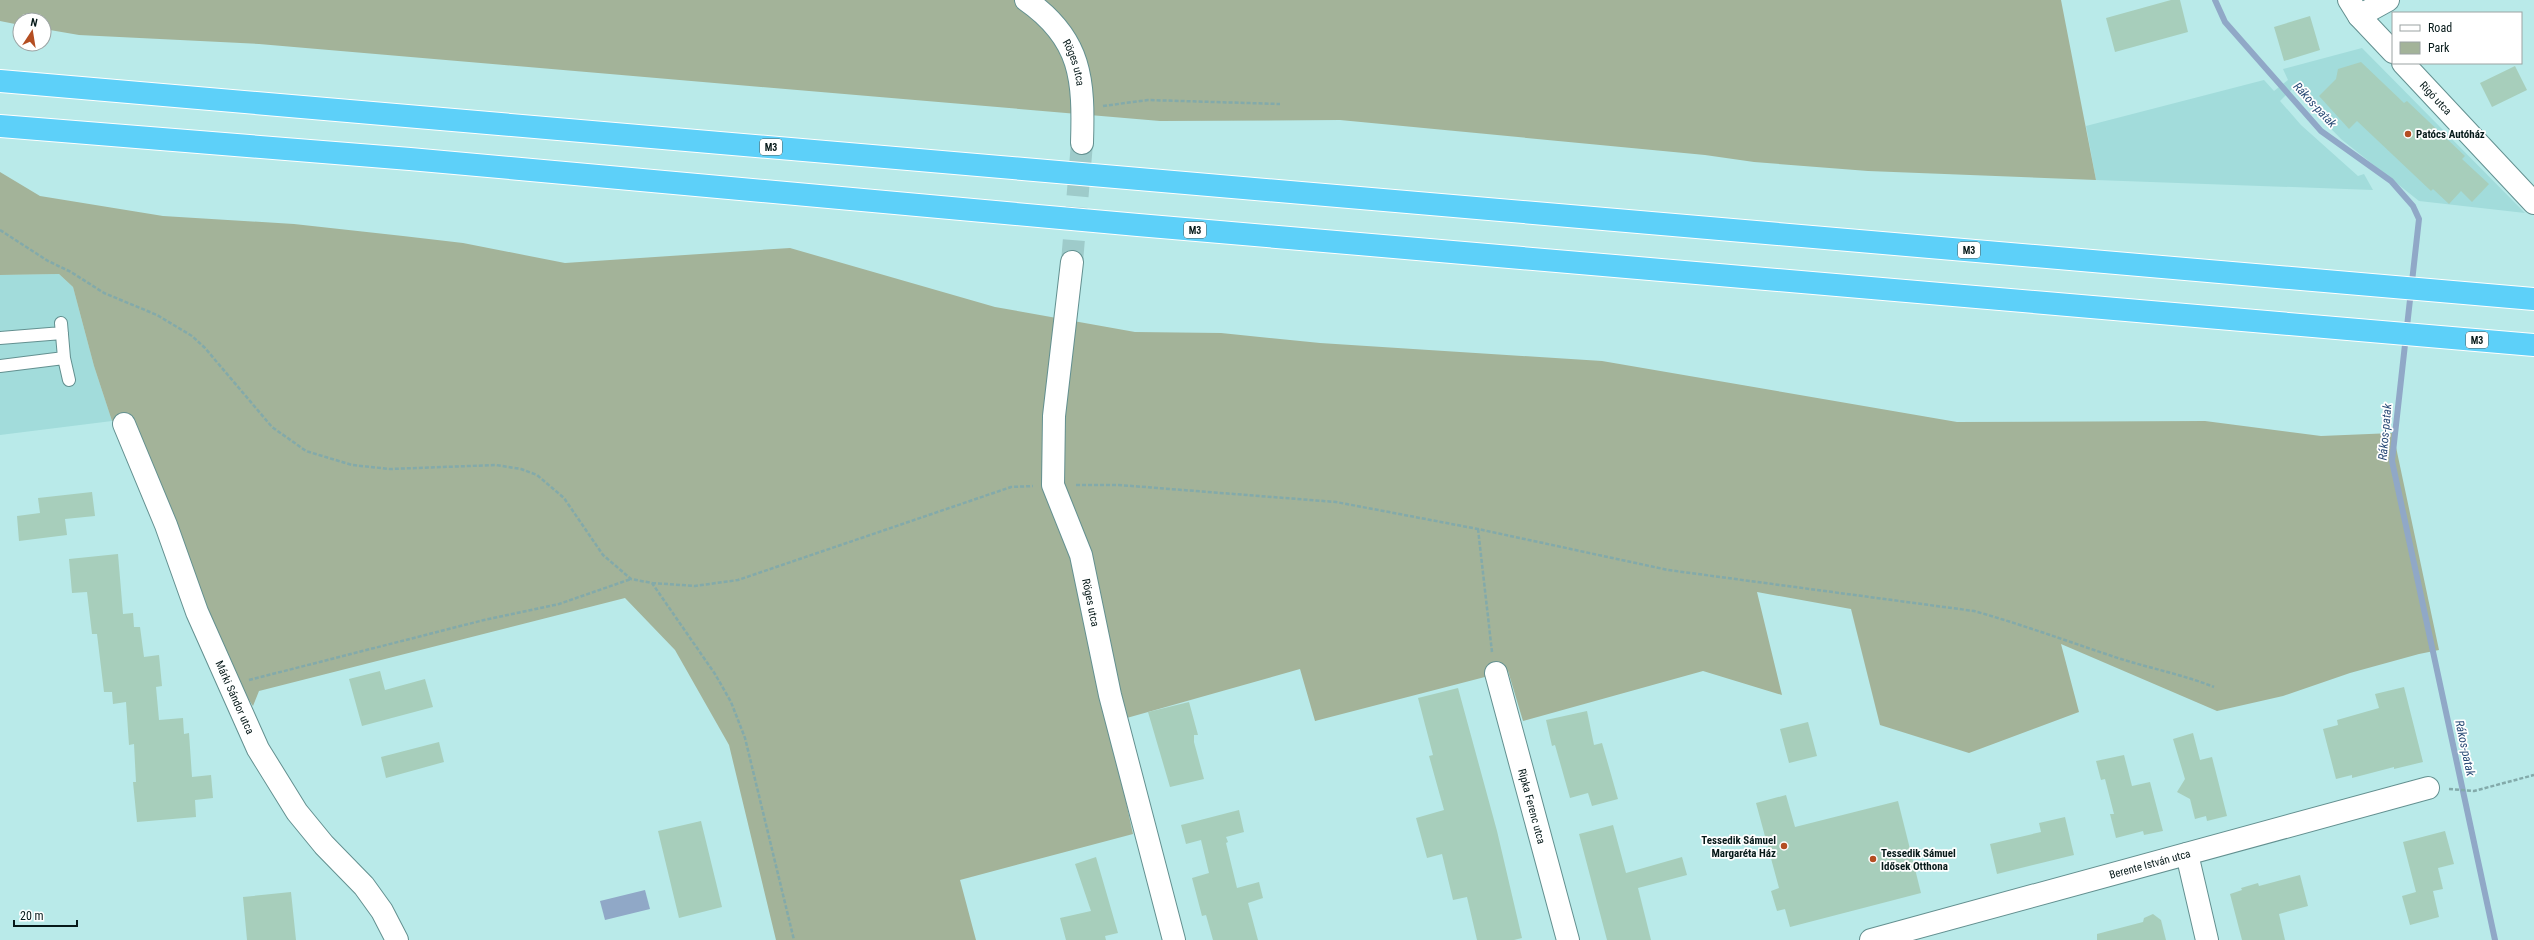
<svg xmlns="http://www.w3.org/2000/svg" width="2534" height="940" font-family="'Roboto Condensed',sans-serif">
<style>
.built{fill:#a2dcdb}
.green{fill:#a3b399}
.water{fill:#90a8c7}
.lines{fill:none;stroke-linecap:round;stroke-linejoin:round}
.stream{stroke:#90a8c7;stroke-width:6}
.building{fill:#a7cebb}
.minor-tunnel{stroke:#9ecbca;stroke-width:22;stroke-dasharray:22 11;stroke-linecap:butt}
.service-casing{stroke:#639090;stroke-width:14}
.minor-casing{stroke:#639090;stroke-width:24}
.motorway-casing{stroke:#fff;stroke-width:24}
.path{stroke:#83aaaa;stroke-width:2.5;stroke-dasharray:4 2;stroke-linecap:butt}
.service{stroke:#fff;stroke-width:12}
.minor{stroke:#fff;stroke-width:22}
.motorway{stroke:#5dd0f9;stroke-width:22}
.poi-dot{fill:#b44e22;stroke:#fff;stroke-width:1.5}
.labels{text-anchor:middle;stroke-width:3.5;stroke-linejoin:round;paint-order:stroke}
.shield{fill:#fff;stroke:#515e5e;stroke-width:1}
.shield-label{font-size:10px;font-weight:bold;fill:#061919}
.street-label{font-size:11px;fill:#061919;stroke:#fff}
.poi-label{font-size:11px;font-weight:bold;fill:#061919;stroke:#fff;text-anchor:start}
.water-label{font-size:12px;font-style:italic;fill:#294a75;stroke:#fff}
</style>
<rect width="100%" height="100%" fill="#b9eae9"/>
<path class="built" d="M2362,48l163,165 -106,-12 -78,-62 -49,-50 -12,12 21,24 57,51 6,-2 9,16 -277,-10 -10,-54 178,-46 10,11 14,-11 -5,-11z
M59,274l14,13 21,79 18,55 -112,14v-160z"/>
<path class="green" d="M0,0h2061l35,180 -228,-9 -114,-9 -49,-7 -365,-35 -180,1 -901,-77 -180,-9 -35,-6v-9h-24v5l-20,-4z
M0,172l40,24 123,20 131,8 109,12 60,7 102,20 225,-15 205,59 140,25 86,1 99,10 282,18 355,61 248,-1 116,15 72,-3 46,217 -20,4 -69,19 -67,23 -66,15 -156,-67 18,68 -110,41 -89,-28 -29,-116 -94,-17 25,103 -79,-24 -180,50 -15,-50 -193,50 -15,-52 -191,54 24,111 -173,46 16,60h-200l-47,-195 -54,-95 -50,-52 -366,93 -6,15 -29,-43 -91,-247 -21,5 -18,-55 -21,-79 -14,-13 -59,1z"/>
<path class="water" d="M645,890l5,19 -45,11 -5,-19z"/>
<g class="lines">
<path class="stream" d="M2215,0l10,22 96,109 70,50 22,25 6,13 -27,242 103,479"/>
</g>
<path class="building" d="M2171,0h9l8,32 -73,20 -9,-34z
M2310,16l10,34 -36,11 -10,-34z
M2361,62l43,41 3,-2 58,55 -3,3 27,25 -17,18 -11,-11 -12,13 -16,-15 -2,2 -74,-70 -8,8 -30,-33 17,-17 2,-10z
M2515,66l12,24 -35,17 -12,-24z
M92,492l3,24 -30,3 2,16 -48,6 -2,-25 23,-3 -2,-15z
M118,554l5,60 10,-1 1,14h6l4,30 15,-2 3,31 -6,1 3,33 24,-2 1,16 5,-1 3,44 19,-2 2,23 -18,2 1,17 -59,5 -4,-40h3l-2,-38 -5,1 -3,-43 -13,2 -1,-12h-8l-7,-58h-5l-5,-42 -15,1 -3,-34z
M380,671l5,19 40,-11 8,28 -71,19 -13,-47z
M2404,687l19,75 -29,7v-2l-42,11v-3l-16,4 -13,-50 15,-4 -1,-5 42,-12 -4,-14z
M1458,688l39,143 25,107 -8,2h-37l-10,-43 -14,3 -11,-46 -15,4 -11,-40 28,-8 -15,-54 4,-1 -15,-57z
M1189,702l9,33h-4v7l10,37 -34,8 -22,-75z
M1587,711l7,34 8,-2 16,56 -26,7 -4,-13 -18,5 -15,-53 -3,1 -6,-26z
M1808,722l9,34 -28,7 -9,-34z
M2193,733l7,27 12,-3 15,59 -20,5 -1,-5 -11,3 -5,-20 -13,-7 8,-13 -12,-40z
M439,742l5,20 -58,16 -5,-21z
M2124,755l8,31 18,-4 13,49 -19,4 -1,-4 -27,7 -6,-24h4l-9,-35 -4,1 -5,-19z
M1786,795l9,32 103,-26 23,92 -131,34 -5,-18 -8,2 -6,-20 8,-3 -23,-85z
M1239,810l5,22 -18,5 2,5 -2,1 11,45 22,-6 4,16 -15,5 10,37h-45l-7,-25 -4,1 -10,-38 17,-5 -8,-33 -15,4 -5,-19z
M2065,817l9,38 -77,19 -7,-30 51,-12 -2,-9z
M701,821l21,86 -43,11 -21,-87z
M1613,825l13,48 56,-16 5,18 -49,13 13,52h-44l-28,-106z
M2445,831l9,33 -16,4 5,21 -10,2 6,26 -29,8 -8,-29 14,-4 -13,-50z
M1096,857l22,76 -13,3 1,4h-40l-6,-22 31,-7 -16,-47z
M2300,875l8,31 -29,8 6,26h-43l-12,-46 12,-4 -1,-2 17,-5 1,3z
M291,892l5,48h-49l-4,-43z
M2153,914l8,6 5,20h-69v-6l46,-12 1,-4z"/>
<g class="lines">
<path class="minor-tunnel" d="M1072,262l10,-119"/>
<defs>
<path id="service" d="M61,323l3,35
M0,338l62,-5
M0,366l64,-8 5,22"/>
<g id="minor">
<path id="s1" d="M1026,0c56,39 58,80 56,143"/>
<path d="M2349,0l10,16 34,36"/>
<path d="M2359,16l29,-16"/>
<path id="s2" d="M2403,63l131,140"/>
<path id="s3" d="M1072,262l-18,154 -1,69 28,70 29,140 64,245"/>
<path id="s4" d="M124,424l42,101 31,87 61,137 39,63 27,33 40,41 18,25 15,29"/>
<path id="s5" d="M1496,673l72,267"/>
<path d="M2187,854l20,86"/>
<path id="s6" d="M1871,940l557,-152"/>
</g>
<path id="motorway" d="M0,81l2534,218
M0,126l410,33 728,66 1396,120"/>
</defs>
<use href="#service" class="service-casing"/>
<use href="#minor" class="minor-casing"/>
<use href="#motorway" class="motorway-casing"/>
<path class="path" d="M1103,106l45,-6 132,4
M0,230l48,31 23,11 33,21 53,22 35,21 13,12 67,79 34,24 46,14 38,4 106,-4 25,4 16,6 27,23 39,57 28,24 21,4 63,91 16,28 14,36 49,202
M1076,485h43l217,17 142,27 190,41 306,41c50,14 98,32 147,48 32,10 63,16 93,28
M1478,529l14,123
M652,583l43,3 43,-6 273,-93 22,-1
M249,680l235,-60 75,-16 72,-25
M2449,789l25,2 60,-16"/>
<use href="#service" class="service"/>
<use href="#minor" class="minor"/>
<use href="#motorway" class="motorway"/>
</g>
<g class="poi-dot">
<circle cx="2408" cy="134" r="4"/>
<circle cx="1784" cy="846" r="4"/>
<circle cx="1873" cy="859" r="4"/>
</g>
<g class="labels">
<g class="shield">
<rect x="760" y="139" width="22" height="16" rx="3"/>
<rect x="1184" y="222" width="22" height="16" rx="3"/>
<rect x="1958" y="242" width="22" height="16" rx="3"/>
<rect x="2466" y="332" width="22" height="16" rx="3"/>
</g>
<g class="shield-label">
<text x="771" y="151">M3</text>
<text x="1195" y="234">M3</text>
<text x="1969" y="254">M3</text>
<text x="2477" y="344">M3</text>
</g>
<g class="street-label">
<text dy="4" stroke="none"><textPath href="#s1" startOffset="81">Röges utca</textPath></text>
<text dy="4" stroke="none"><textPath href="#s2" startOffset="48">Rigó utca</textPath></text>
<text dy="4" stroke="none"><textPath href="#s3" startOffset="348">Röges utca</textPath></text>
<text dy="4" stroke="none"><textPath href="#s4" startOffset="295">Márki Sándor utca</textPath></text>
<text dy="4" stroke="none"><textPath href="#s5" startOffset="138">Ripka Ferenc utca</textPath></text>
<text dy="4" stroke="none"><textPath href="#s6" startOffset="289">Berente István utca</textPath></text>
</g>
<g class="poi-label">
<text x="2416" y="138">Patócs Autóház</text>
<text x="1776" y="844" text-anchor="end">Tessedik Sámuel<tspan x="1776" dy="13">Margaréta Ház</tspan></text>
<text x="1881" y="857">Tessedik Sámuel<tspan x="1881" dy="13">Idősek Otthona</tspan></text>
</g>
<g class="water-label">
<text transform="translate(2315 105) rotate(47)" y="4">Rákos-patak</text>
<text transform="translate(2385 432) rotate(-85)" y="4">Rákos-patak</text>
<text transform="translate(2465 748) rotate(78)" y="4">Rákos-patak</text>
</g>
</g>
<rect x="2392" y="12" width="130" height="52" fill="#ffffff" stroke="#9ba3a3"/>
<rect x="2400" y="25" width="20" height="6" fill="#ffffff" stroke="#9ba3a3"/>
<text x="2428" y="32" font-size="12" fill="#061919">Road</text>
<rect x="2400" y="42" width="20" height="12" fill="#a3b399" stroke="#9ba3a3"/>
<text x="2428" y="52" font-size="12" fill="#061919">Park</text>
<g transform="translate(32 32) rotate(12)"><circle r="19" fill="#ffffff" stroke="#9ba3a3"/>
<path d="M0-3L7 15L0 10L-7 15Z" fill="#b44e22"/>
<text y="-6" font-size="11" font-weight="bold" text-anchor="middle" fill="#061919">N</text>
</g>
<path d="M14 920v6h63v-6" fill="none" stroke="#061919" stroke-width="2"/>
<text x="20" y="920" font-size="12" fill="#061919" stroke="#ffffff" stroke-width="3" paint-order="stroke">20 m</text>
</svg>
